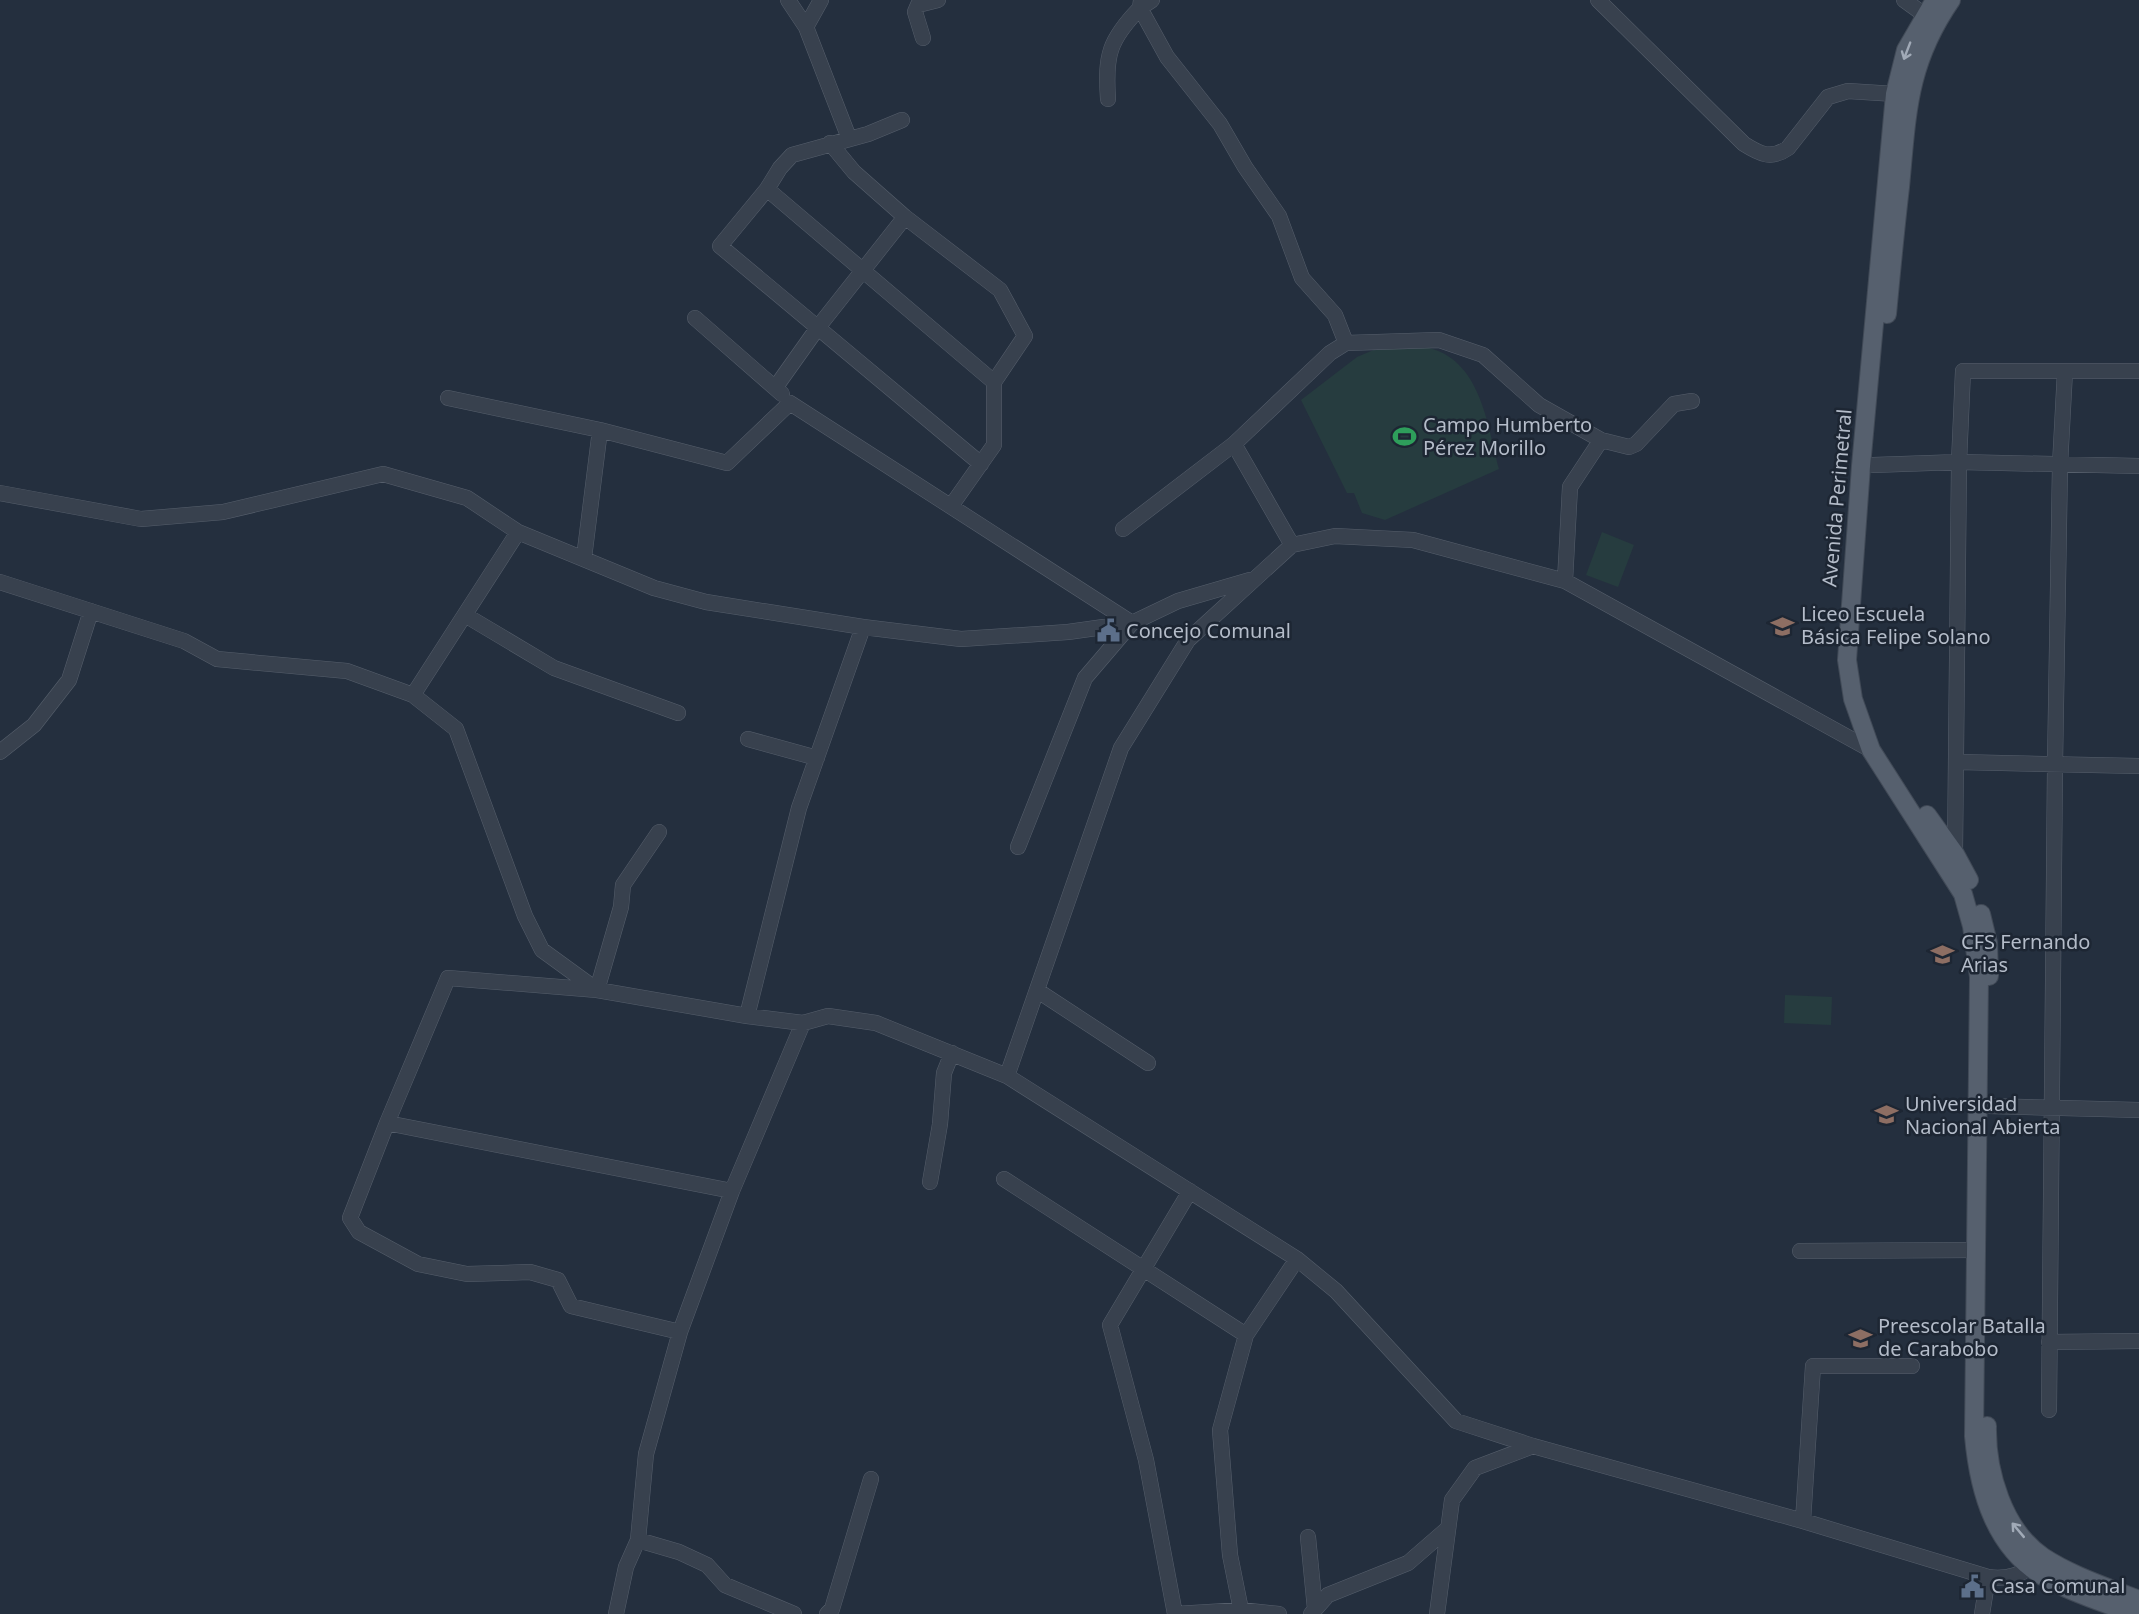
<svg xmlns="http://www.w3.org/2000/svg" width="2139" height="1614" font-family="'Noto Sans',sans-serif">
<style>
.grass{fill:#263c3f}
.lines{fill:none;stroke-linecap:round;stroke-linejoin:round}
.minor-casing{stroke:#565f6c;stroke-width:16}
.major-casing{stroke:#414a57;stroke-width:20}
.minor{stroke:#38414e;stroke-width:15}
.major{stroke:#56606e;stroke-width:18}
.oneway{stroke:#a1aab7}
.labels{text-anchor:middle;stroke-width:5;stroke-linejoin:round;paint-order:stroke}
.poi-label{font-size:20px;fill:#b4bcc9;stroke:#1d2633;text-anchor:start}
.street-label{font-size:20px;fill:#b4bcc9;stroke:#1d2633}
</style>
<rect width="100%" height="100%" fill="#242f3e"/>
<path class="grass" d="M1383,346c13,1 29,-1 42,1 56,11 62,77 74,122l-114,51 -23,-7 -8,-20h-7l-46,-93 56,-43z
M1602,532l32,13 -16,42 -32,-12z
M1785,995l47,2 -1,28 -47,-2z"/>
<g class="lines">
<defs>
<path id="minor" d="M788,0l18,27 43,111
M1152,0l-12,8 27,49 53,67 25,43 34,49 23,62 33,37 11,28
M1598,0l146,144c16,10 27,16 44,4l40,-51 20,-6 47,3
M1904,0l29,21
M806,27l15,-27
M923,38l-8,-26 3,-7 20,-5
M1108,99c-3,-44 1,-59 32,-91l1,-8
M830,143l24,29 51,45 95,73 25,46 -31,46
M767,189l13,-21 12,-13 76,-21 34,-14
M695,318l87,76
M775,388l44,-62 86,-109
M448,398l152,32 -16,128
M600,430l127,33 63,-60 342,220 46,-22 72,-21
M1601,440l28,7 7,-3 38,-40 18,-3
M1873,465l86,-3 180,4
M0,493l141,26 82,-7 160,-38 84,24 51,34
M951,506l43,-61v-63l-227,-193 -47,57 261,218
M1123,529l111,-85
M1292,545l-58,-101 96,-91 16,-10 93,-3 44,15 56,50 62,35 -31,47 -5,94
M0,582l184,59 33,18 130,12 66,24
M465,615l89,53 124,45
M748,739l69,19
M0,752l34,-27 35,-45 22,-69
M1958,762l181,4
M659,832l-36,53 -2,22 -24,83 -55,-40 -17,-34 -69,-187 -43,-34 105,-163 136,56 52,14 157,25 98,12 107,-7 64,-9 -47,55 -67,169
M1955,854l4,-392 4,-91h176
M1038,991l110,72
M747,1016l52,-208 64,-181
M1007,1076l114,-328 67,-108 104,-95 43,-9 78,4 152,41 306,169
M1988,1106l151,4
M387,1123l-37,95 9,14 59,32 49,10 63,-2 28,8 13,26 109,26
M1004,1179l242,156
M930,1182l10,-58 4,-51 8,-20
M732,1191l-345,-68 61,-145 149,12 150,26 56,7
M1800,1251l176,-1
M2049,1342l90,-1
M2049,1410l6,-645 5,-300 5,-94
M1803,1521l10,-155h99
M1308,1537l7,72
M638,1540l41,12 28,13 18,20 69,29
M1241,1610l-11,-55 -10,-125 26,-95 51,-76
M616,1614l10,-47 12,-27 8,-86 34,-122 52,-141 71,-168 25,-7 48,7 131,53 290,183 39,32 120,130 77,25 270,75 185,56c17,3 38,-2 49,-17
M827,1614l5,-5 39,-130
M1175,1614l-29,-154 -36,-135 80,-134
M1176,1614l65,-4 38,4
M1311,1614l17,-19 80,-32 38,-33
M1437,1614l15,-114 23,-32 58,-22
M1982,1614l6,-37"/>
<path id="major" d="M1935,0l-29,50 -11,44 -34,372 -14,194 6,39 18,51 92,144 9,32 7,51 -5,459c5,56 21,114 74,143 26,15 58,24 86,35
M1887,314c4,-42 8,-85 13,-127 7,-74 7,-123 51,-187
M1927,815l28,39 14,26
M1981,914l7,29 1,33
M1987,1426c-1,45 16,104 56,131 29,19 64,30 96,43"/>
</defs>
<use href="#minor" class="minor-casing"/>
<use href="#major" class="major-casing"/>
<use href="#minor" class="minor"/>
<use href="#major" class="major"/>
</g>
<defs><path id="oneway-shaft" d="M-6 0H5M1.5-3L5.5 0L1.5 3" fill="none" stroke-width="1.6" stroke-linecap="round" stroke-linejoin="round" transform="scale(1.5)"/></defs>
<g class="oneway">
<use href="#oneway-shaft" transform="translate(1907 51) rotate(111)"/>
<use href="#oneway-shaft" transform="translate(2018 1530) rotate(-130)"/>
</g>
<defs>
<symbol id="stadium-bare" viewBox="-9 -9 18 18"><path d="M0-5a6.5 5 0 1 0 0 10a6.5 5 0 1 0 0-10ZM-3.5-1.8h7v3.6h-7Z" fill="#2e9e5b" stroke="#1d2633" stroke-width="2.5" paint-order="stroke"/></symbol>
<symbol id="school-bare" viewBox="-9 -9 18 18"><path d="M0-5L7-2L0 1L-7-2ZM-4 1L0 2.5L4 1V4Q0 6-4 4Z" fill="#8d6e63" stroke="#1d2633" stroke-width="2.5" paint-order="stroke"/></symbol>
<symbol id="civic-bare" viewBox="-9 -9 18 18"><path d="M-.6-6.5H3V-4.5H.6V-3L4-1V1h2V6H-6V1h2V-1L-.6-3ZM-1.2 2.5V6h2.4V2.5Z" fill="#5c6f8a" stroke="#1d2633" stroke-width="2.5" paint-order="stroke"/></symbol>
<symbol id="university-bare" viewBox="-9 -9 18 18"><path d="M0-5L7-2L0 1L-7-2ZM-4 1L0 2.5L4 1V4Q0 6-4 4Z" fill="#8d6e63" stroke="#1d2633" stroke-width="2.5" paint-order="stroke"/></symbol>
</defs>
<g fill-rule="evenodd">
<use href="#stadium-bare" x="1388" y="420" width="33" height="33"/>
<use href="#school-bare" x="1766" y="610" width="33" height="33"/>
<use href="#civic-bare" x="1092" y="614" width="33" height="33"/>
<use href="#university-bare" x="1926" y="938" width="33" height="33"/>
<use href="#university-bare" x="1870" y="1098" width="33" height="33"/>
<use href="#school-bare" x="1844" y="1322" width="33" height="33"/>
<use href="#civic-bare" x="1956" y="1570" width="33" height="33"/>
</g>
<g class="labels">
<g class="poi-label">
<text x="1423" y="432">Campo Humberto<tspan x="1423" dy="23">Pérez Morillo</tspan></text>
<text x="1801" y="621">Liceo Escuela<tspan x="1801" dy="23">Básica Felipe Solano</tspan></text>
<text x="1126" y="638">Concejo Comunal</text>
<text x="1961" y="949">CFS Fernando<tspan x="1961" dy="23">Arias</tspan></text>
<text x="1905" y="1111">Universidad<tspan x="1905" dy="23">Nacional Abierta</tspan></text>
<text x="1878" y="1333">Preescolar Batalla<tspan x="1878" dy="23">de Carabobo</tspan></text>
<text x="1991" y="1593">Casa Comunal</text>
</g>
<g class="street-label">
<text transform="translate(1837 498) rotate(-85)" y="7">Avenida Perimetral</text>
</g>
</g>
</svg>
